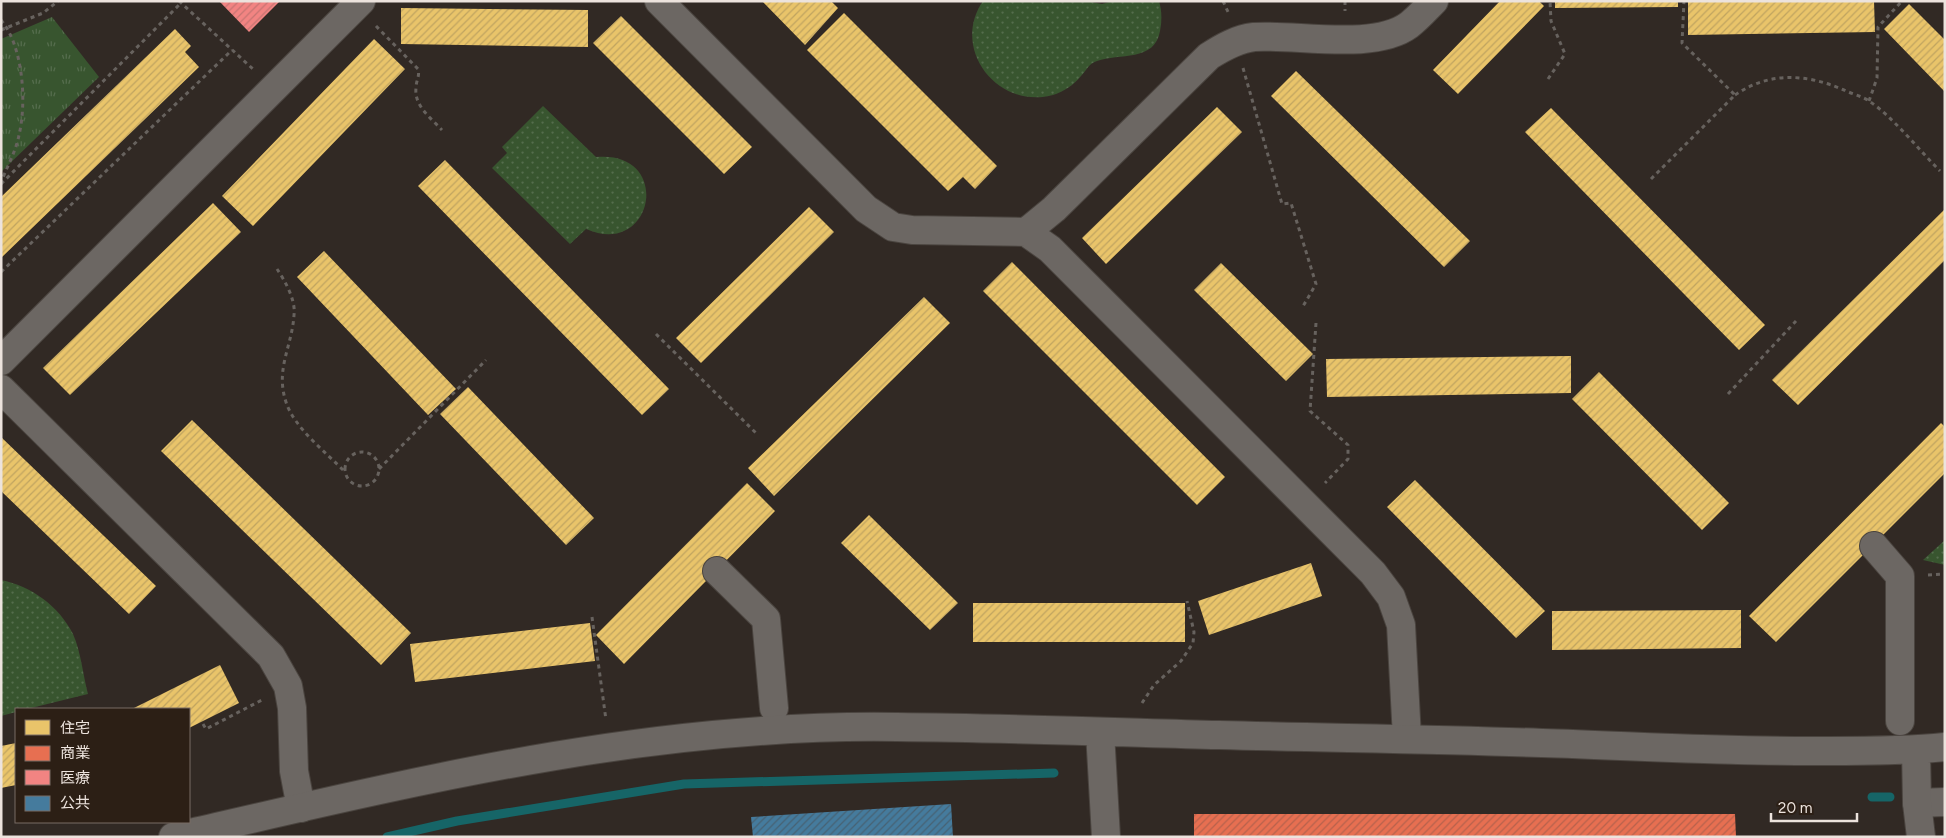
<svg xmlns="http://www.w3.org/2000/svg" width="1946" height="838" font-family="Figtree,'Noto Sans JP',sans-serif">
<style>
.grass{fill:url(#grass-tufts)}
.park{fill:url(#park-dots)}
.homes{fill:url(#homes-hatch)}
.shops{fill:url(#shops-hatch)}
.health{fill:url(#health-hatch)}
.public{fill:url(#public-hatch)}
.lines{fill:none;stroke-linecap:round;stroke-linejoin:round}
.stream{stroke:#166567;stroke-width:9}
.street-casing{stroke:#4a443f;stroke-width:30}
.secondary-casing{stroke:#4a443f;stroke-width:30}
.path{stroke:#67625e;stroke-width:3;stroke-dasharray:4 4;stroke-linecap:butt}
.street{stroke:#6c6763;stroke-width:28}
.secondary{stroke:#6c6763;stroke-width:28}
</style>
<defs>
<pattern id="grass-tufts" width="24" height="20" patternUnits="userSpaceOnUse" patternTransform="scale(1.25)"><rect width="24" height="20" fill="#38552f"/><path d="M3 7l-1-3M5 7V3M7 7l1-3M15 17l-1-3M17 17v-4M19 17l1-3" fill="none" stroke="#556d4d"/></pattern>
<pattern id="park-dots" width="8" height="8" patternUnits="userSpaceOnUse" patternTransform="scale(1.25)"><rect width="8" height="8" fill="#38552f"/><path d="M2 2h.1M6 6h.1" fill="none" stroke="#556d4d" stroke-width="1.8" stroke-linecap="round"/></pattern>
<pattern id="homes-hatch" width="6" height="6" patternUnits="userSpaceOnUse" patternTransform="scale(1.25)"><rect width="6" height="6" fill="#e9c46a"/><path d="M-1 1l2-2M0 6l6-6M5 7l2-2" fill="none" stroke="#c0a460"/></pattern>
<pattern id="shops-hatch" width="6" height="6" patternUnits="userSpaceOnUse" patternTransform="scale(1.25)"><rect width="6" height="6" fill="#e76f51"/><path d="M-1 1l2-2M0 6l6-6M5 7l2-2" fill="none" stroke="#b7624c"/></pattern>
<pattern id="health-hatch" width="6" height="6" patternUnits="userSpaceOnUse" patternTransform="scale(1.25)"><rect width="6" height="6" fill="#f28482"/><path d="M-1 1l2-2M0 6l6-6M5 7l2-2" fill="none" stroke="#c77472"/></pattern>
<pattern id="public-hatch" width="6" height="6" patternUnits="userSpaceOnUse" patternTransform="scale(1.25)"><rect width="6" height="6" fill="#457b9d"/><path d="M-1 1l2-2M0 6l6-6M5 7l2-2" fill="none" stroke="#466274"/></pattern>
</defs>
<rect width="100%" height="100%" fill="#312924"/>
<path class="grass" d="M52,17l47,60 -98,95v-133z"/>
<path class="park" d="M983,1h103l16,3 11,-3h46c3,10 3,20 1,30 -5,31 -41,22 -63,30 -9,3 -10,9 -16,15 -7,9 -18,16 -28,19 -55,15 -103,-46 -70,-94z
M543,106l53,51c78,-7 58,102 -10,72l-16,15 -78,-76 15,-15 -5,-6z
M1945,540v25l-22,-5z
M1,580c30,6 58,26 72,54 8,18 10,41 15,60l-61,15h-11v3l-15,4z"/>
<path class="homes" d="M762,1h69l7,7 -33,37z
M1500,1h39l5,5 -86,88 -25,-24z
M1555,1h123v6l-123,1z
M1688,1h186l1,31 -187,3z
M1909,4l36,36v52l-61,-63z
M401,8l187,2v37l-187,-3z
M844,13l153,153 -22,23 -12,-12 -15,14 -141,-141z
M621,16l131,131 -28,27 -131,-131z
M175,29l16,17 -6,6 14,15 -198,191v-61z
M374,39l31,30 -152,157 -31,-30z
M1296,71l174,170 -26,26 -173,-171z
M1217,107l25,25 -136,132 -24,-26z
M1551,108l214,217 -26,25 -214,-218z
M445,160l224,229 -27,26 -224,-229z
M213,203l28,29 -171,163 -27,-27z
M809,207l25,25 -133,131 -25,-25z
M1945,209v51l-147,145 -26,-25z
M324,251l132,138 -28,26 -131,-138z
M1012,262l213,215 -28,28 -214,-214z
M1221,263l92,91 -27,27 -92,-91z
M924,297l26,26 -176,173 -26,-28z
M1571,356v37l-244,4 -1,-38z
M1599,372l130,131 -27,27 -130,-131z
M468,387l126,131 -28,27 -126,-131z
M192,420l219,213 -30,32 -220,-214z
M1941,423l4,4v46l-169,169 -27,-26z
M1,437l155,149 -27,28 -128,-123z
M1415,480l130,131 -29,27 -129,-131z
M747,483l28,28 -151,153 -28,-29z
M869,515l89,88 -28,27 -89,-87z
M1311,563l11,33 -113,39 -11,-34z
M973,603h212v39h-212z
M1741,610v38l-189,2v-39z
M590,623l5,38 -180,21 -5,-38z
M220,665l19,38 -50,25v-19h-57z
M16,743v42l-15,3v-42z"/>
<path class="shops" d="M1194,814h541l1,23h-542z"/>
<path class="health" d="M219,1h61l-31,31z"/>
<path class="public" d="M951,804l2,33h-200l-2,-20z"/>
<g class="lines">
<path class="stream" d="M1872,797h18
M387,837l70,-16 227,-37 370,-11"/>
<defs>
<path id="street" d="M659,1l207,208 27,18 19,3 114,2 28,-23 155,-153c14,-9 28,-17 45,-19 42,-3 120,14 155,-12 9,-7 17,-16 25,-24
M1026,232l24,17 323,324 18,24 10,28 6,113
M1,361l360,-360
M1,389l270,267 17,30 4,22 2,63 7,37
M1874,546l26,30v145
M717,571l49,48 8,89
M1917,803l28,-1"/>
<path id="secondary" d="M1100,732l6,105
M1916,750l1,53 4,34
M173,837c239,-55 477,-114 724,-110 107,1 215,5 322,8 108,3 215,4 323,8 95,3 191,9 286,8 39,0 78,0 117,-4"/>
</defs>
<use href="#street" class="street-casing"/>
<use href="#secondary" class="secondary-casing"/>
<path class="path" d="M179,1l75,69
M1223,1l6,13
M1345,1v10
M1,20c22,26 26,82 18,115 -3,16 -12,32 -18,47
M376,26l42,43c2,8 -2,11 -2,19 -2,18 15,30 26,42
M1,30l42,-17 15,-12
M1243,68l39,136 9,-1 25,81 -14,24
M1548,79l17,-25 -14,-33 -1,-20
M1735,95c35,-24 72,-21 109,-5 8,4 18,6 25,11 23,15 50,49 71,70
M1869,101l8,-23 1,-51 24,-26
M1651,179l84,-84 -53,-52 2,-42
M1,184l180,-181
M277,269c8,12 19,31 17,46 -2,32 -19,54 -8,87 8,26 41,51 59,70
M1,272l231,-222
M1316,323l-6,88 38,34v14l-23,24
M656,334l102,101
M1728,394l68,-73
M345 469a17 17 0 1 1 34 0a17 17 0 1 1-34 0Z
M379,469l107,-109
M1928,575l17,-1
M592,617l14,103
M1142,703l12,-18 27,-24 12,-18 1,-11 -7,-31
M203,724l3,5 56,-29"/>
<use href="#street" class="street"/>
<use href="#secondary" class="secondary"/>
</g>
<rect width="1946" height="838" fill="none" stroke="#ece3dd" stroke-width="5"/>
<rect x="15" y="708" width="175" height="115" fill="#2c1f15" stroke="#796d65"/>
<rect x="25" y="720" width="25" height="15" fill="#e9c46a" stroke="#796d65"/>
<text x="60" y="733" font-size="15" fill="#ece3dd">住宅</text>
<rect x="25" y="746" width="25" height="15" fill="#e76f51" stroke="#796d65"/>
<text x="60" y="758" font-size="15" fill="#ece3dd">商業</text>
<rect x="25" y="770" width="25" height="15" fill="#f28482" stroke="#796d65"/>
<text x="60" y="783" font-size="15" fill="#ece3dd">医療</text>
<rect x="25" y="796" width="25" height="15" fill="#457b9d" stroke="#796d65"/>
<text x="60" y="808" font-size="15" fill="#ece3dd">公共</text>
<path d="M1771 813v8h86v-8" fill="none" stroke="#ece3dd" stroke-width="2.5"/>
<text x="1778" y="813" font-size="15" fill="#ece3dd" stroke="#2c1f15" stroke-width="4" paint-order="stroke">20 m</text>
</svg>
